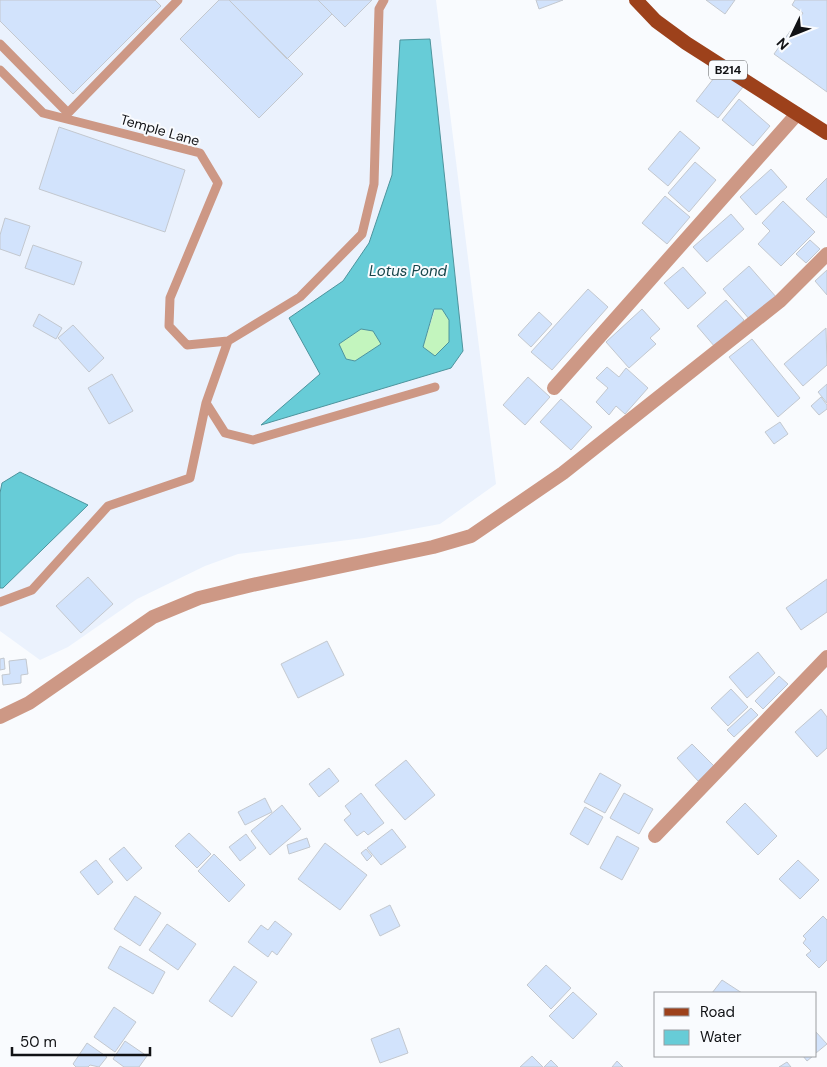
<svg xmlns="http://www.w3.org/2000/svg" width="827" height="1067" font-family="'DM Sans',sans-serif">
<style>
.built{fill:#ebf2fd}
.green{fill:#c3f5be}
.water{fill:#67ccd7;stroke:#4d949d;fill-rule:evenodd}
.building{fill:#d2e3fc;stroke:#c3c8cf}
.lines{fill:none;stroke-linecap:round;stroke-linejoin:round}
.service{stroke:#cd9885;stroke-width:9}
.minor{stroke:#cd9885;stroke-width:14}
.primary{stroke:#9d411b;stroke-width:14}
.labels{text-anchor:middle;stroke-width:4;stroke-linejoin:round;paint-order:stroke}
.shield{fill:#f9fbfe;stroke:#57585b;stroke-width:1}
.shield-label{font-size:12px;font-weight:bold;fill:#111215}
.street-label{font-size:14px;fill:#111215;stroke:#f9fbfe}
.water-label{font-size:15px;font-style:italic;fill:#16454a;stroke:#f9fbfe}
</style>
<rect width="100%" height="100%" fill="#f9fbfe"/>
<path class="built" d="M0,0h436l60,484 -56,40 -76,14 -126,16 -33,12 -68,33 -69,48 -28,13 -40,-29z"/>
<path class="green" d="M435,309h7l7,11v22l-14,14 -12,-9z
M361,329l12,2 8,13 -26,17 -9,-2 -7,-15z"/>
<path class="water" d="M430,39l33,312 -12,17 -190,57 59,-51 -31,-56 54,-37 26,-38 23,-68 8,-135zM434,309h8l7,11v22l-14,14 -12,-9zM361,329l12,2 8,13 -26,17 -9,-2 -7,-15z
M20,472l68,33 -85,83h-3v-95l2,-10z"/>
<path class="building" d="M0,0h155l6,6 -88,88 -73,-73z
M219,0h10l74,74 -44,44 -79,-79z
M229,0h89l14,14 -45,45z
M318,0h54l-27,27z
M536,0h27l-24,9z
M706,0h29l-10,14z
M795,0h32v92l-53,-38 29,-41 -11,-8z
M721,69l22,18 -25,31 -22,-17z
M739,99l31,27 -17,20 -31,-26z
M59,127l126,43 -20,62 -126,-43z
M680,131l20,17 -32,38 -20,-17z
M695,162l21,18 -27,32 -21,-19z
M771,169l16,18 -31,28 -16,-18z
M827,178v40l-21,-19z
M665,196l25,21 -23,27 -25,-21z
M783,201l32,31 -34,34 -23,-22 12,-13 -8,-8z
M731,214l13,15 -37,33 -14,-15z
M5,218l25,8 -10,30 -20,-7v-14z
M810,240l10,9 -14,14 -10,-9z
M33,245l49,17 -8,23 -49,-17z
M749,266l28,32 -26,23 -28,-32z
M683,267l23,26 -18,16 -24,-26z
M827,270v25l-12,-14z
M588,289l20,18 -56,63 -21,-18z
M726,300l18,20 -29,27 -18,-21z
M642,309l18,20 -10,9 6,6 -27,24 -23,-26z
M539,312l13,12 -21,23 -13,-12z
M39,314l23,14 -6,11 -23,-13z
M73,325l31,33 -15,14 -31,-34z
M826,328l1,37 -24,21 -19,-22z
M752,339l48,59 -22,19 -49,-60z
M607,367l12,10 7,-9 22,20 -23,26 -9,-8 -7,9 -13,-13 12,-14 -12,-10z
M112,374l21,37 -24,13 -21,-36z
M528,377l22,20 -25,28 -22,-20z
M827,384v19l-9,-11z
M821,397l6,8v4l-8,6 -8,-9z
M561,399l31,28 -21,23 -31,-28z
M780,422l8,12 -14,10 -9,-12z
M88,577l25,27 -32,29 -25,-27z
M827,579v33l-26,18 -15,-22z
M327,641l17,34 -46,23 -17,-34z
M758,652l17,21 -28,25 -18,-21z
M4,658l1,11 -5,1v-11z
M26,659l2,15 -7,1v8l-18,2 -1,-10 8,-1 -1,-13z
M779,676l9,8 -25,25 -8,-8z
M731,689l17,18 -20,19 -17,-18z
M751,708l7,7 -24,22 -7,-7z
M821,709l6,8v31l-10,9 -22,-25z
M692,744l22,22 -16,15 -21,-23z
M406,760l29,35 -30,25 -30,-35z
M329,768l10,13 -20,16 -10,-13z
M600,773l21,12 -16,28 -21,-11z
M361,793l23,30 -16,12 -4,-4 -7,5 -13,-16 7,-6 -6,-8z
M624,793l29,16 -14,25 -29,-16z
M265,798l7,14 -27,13 -7,-13z
M745,803l32,33 -19,19 -32,-33z
M282,805l19,24 -31,26 -19,-24z
M585,807l18,10 -15,28 -18,-11z
M392,829l14,18 -25,18 -14,-17z
M189,833l22,21 -14,14 -22,-22z
M246,834l10,14 -16,13 -11,-14z
M617,836l22,12 -17,32 -22,-12z
M307,838l3,9 -21,7 -2,-9z
M325,843l42,32 -27,35 -42,-31z
M124,847l18,21 -15,13 -18,-22z
M366,849l6,7 -5,5 -6,-8z
M214,854l31,31 -16,17 -31,-31z
M96,860l17,22 -15,13 -18,-23z
M798,860l21,20 -19,19 -21,-20z
M135,896l26,17 -21,33 -26,-17z
M390,905l10,21 -20,10 -10,-21z
M823,916l4,4v40l-8,8 -13,-13 5,-4 -8,-8 3,-4 -3,-3z
M275,921l17,13 -15,21 -5,-4 -4,6 -20,-15 13,-17 7,5z
M167,924l29,20 -18,26 -29,-20z
M120,946l45,26 -12,22 -45,-26z
M546,965l25,23 -20,21 -24,-24z
M234,966l23,16 -25,35 -23,-16z
M722,980l20,13h-30z
M573,992l24,22 -24,25 -24,-23z
M114,1007l22,15 -21,30 -21,-15z
M399,1028l9,25 -28,10 -9,-24z
M816,1032l11,12 -11,9z
M125,1041l22,15 -8,11h-15l-11,-8z
M87,1043l20,14 -8,10 -9,-2 -2,2h-12l-3,-3z
M532,1056l11,11h-23z
M803,1056h10l-6,5z
M551,1060l7,7h-14z
M617,1061l6,6h-11z
M787,1062l4,5h-12z"/>
<g class="lines">
<path class="service" d="M384,0l-5,9 -5,175 -12,50 -62,63 -72,44 -22,62 19,30 28,7 182,-53
M0,44l68,69 110,-113
M0,70l43,43 157,40 18,30 -48,115 -1,28 18,19 41,-4
M0,602l32,-12 76,-84 82,-28 16,-75"/>
<path class="minor" d="M554,388l243,-274
M0,717l29,-14 124,-86 46,-19 53,-13 181,-38 38,-11 92,-63 217,-172 47,-47
M655,836l172,-179"/>
<path class="primary" d="M636,0l20,21 30,22 141,90"/>
</g>
<g class="labels">
<rect class="shield" x="709" y="60.5" width="38" height="19" rx="4"/>
<g class="shield-label">
<text x="728" y="74">B214</text>
</g>
<g class="street-label">
<text transform="translate(160 130) rotate(16)" y="5">Temple Lane</text>
</g>
<g class="water-label">
<text x="408" y="276">Lotus Pond</text>
</g>
</g>
<rect x="654" y="992" width="162" height="65" fill="#f9fbfe" stroke="#9c9ea1"/>
<rect x="664" y="1008" width="25" height="8" fill="#9d411b" stroke="#9c9ea1"/>
<text x="700" y="1017" font-size="15" fill="#111215">Road</text>
<rect x="664" y="1030" width="25" height="15" fill="#67ccd7" stroke="#9c9ea1"/>
<text x="700" y="1042" font-size="15" fill="#111215">Water</text>
<g transform="translate(792 35) rotate(227)" stroke="#f9fbfe" stroke-width="4" paint-order="stroke">
<path d="M0-4L9 19L0 12L-9 19Z" fill="#111215"/>
<text y="-8" font-size="14" font-weight="bold" text-anchor="middle" fill="#111215">N</text>
</g>
<path d="M12 1047v8h138v-8" fill="none" stroke="#111215" stroke-width="2.5"/>
<text x="20" y="1047" font-size="15" fill="#111215" stroke="#f9fbfe" stroke-width="4" paint-order="stroke">50 m</text>
</svg>
